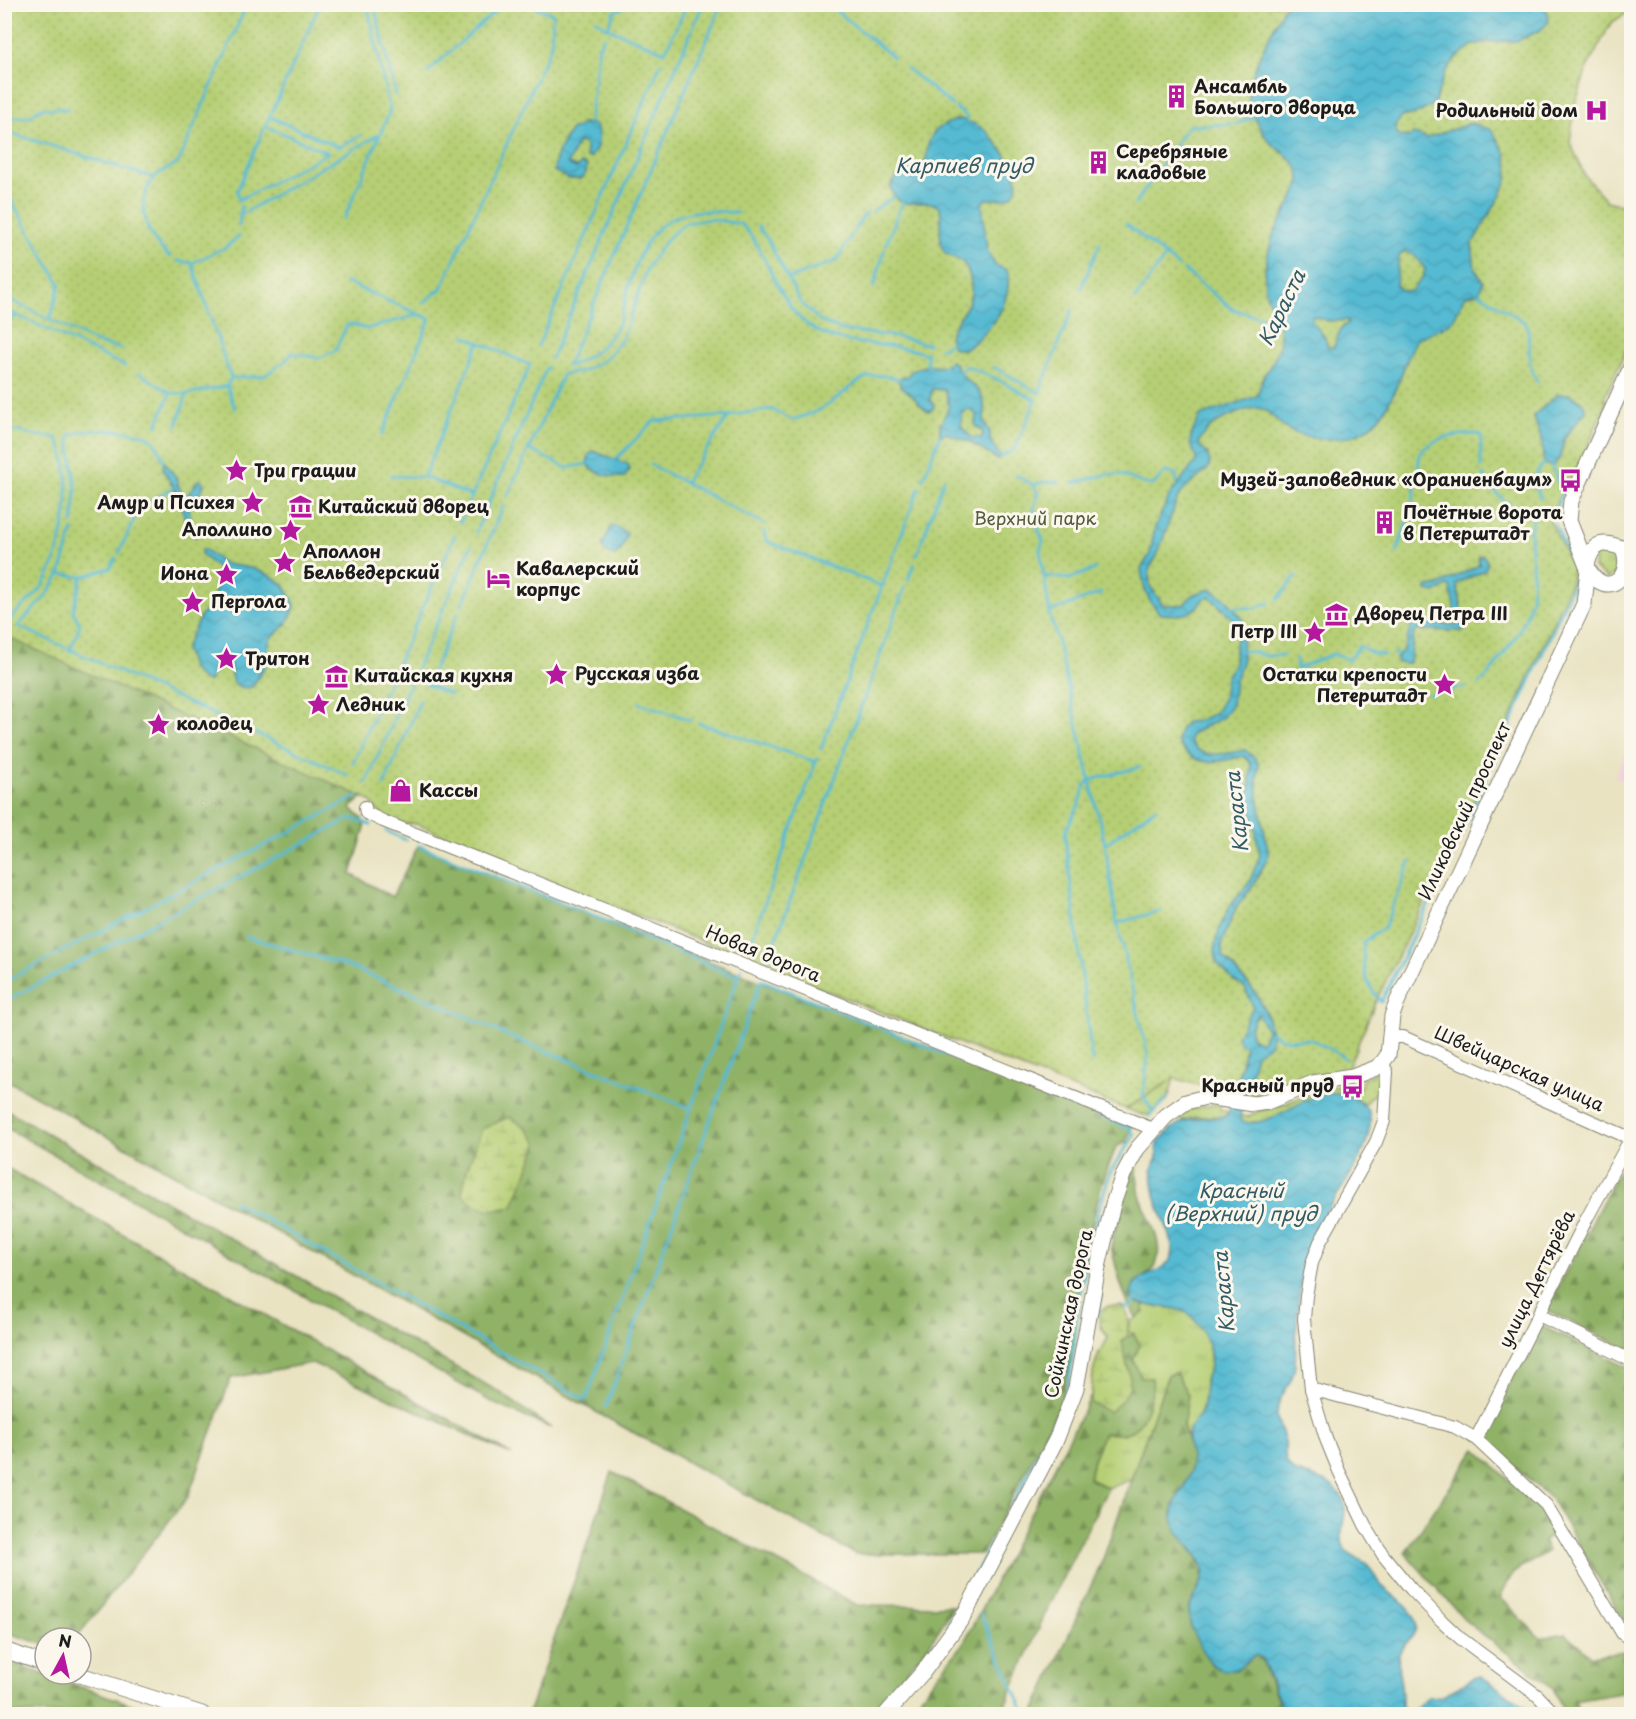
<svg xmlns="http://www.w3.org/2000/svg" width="1636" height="1719" font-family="'Playpen Sans',sans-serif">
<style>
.built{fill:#f3cfde}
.grass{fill:url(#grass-tufts);stroke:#697648;stroke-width:1.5}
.forest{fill:url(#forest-firs);stroke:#566741;stroke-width:1.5}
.wetland{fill:url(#wetland-marsh);stroke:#697648;stroke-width:1.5}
.park{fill:url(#park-dots);stroke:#697648;stroke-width:1.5}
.water{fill:url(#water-waves);stroke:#386b77;stroke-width:1.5;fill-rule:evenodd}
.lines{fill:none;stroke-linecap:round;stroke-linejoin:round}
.stream{stroke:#54bad2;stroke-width:3}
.minor-casing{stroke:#82806f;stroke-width:14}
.major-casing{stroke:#82806f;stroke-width:17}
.minor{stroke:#fff;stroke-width:12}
.major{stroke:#fff;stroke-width:15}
.labels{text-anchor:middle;stroke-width:6;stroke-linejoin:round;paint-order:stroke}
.poi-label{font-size:18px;font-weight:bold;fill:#1c1c1c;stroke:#fbf7ec;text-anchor:start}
.park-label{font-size:18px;fill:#525b3b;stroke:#fbf7ec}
.street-label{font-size:18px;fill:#1c1c1c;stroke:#fbf7ec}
.water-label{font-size:20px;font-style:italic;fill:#325b65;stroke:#fbf7ec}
</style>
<defs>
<pattern id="grass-tufts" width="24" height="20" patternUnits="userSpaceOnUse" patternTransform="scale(1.5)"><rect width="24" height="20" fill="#b6cf75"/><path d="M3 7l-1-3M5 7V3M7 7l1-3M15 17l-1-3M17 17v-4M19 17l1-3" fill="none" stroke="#9cb165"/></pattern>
<pattern id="forest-firs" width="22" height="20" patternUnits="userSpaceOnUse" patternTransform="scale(1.5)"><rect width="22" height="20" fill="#90b266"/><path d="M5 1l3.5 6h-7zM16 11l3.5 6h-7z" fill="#759053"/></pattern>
<pattern id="wetland-marsh" width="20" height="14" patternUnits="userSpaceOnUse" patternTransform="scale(1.5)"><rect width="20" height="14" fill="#b6cf75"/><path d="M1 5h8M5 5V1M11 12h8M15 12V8" fill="none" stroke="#9cb165"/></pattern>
<pattern id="park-dots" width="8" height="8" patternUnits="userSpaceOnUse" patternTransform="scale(1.5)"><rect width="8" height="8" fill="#b6cf75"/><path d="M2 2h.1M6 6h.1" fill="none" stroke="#9cb165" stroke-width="1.8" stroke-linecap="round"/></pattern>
<pattern id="water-waves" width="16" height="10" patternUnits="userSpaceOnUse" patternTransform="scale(1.5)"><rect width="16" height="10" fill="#54bad2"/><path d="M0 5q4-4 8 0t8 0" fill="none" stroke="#499fb4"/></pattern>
</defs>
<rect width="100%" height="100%" fill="#fbf7ec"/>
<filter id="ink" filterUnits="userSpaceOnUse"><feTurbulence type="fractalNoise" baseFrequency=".0167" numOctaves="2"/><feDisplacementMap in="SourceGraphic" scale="12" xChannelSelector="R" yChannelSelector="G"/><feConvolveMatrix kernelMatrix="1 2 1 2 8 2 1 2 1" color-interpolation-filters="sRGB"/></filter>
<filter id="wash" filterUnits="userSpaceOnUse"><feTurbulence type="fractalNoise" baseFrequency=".008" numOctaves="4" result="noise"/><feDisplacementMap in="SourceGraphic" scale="24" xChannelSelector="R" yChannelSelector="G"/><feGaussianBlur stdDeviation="1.35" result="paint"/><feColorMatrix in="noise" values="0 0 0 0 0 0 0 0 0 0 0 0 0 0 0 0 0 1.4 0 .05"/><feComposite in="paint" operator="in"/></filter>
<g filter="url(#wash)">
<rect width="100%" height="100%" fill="#e9e3c2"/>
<path class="built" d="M1631,739v45l-16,-7z"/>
<path class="grass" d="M1617,550l8,15 -18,14 -13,-11 1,-12 4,-5z
M1381,1069l3,19 -14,9 -6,8c-5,-3 -11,-9 -17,-10 -39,-11 -67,34 -105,27l-2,-6 8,1c9,-8 20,-7 31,-11 20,-7 36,-17 58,-20l6,4 18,-3 1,-7z
M1174,1078l-6,21 -16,15 -9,1 -17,-6z
M1220,1104v6l8,2 -2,4 -29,1 -15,4 -3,-8 4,-3z
M1144,1305c12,0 26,1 37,4 21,6 31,39 29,58 -1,5 -4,9 -5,13 -1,11 0,21 -4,32 -4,12 -12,10 -14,27l-19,-64 -37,105 -23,8 -19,-9 4,-20 11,-27 21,2 16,-56 -8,-19 1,-25 -7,-3 3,-9 13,-9z"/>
<path class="forest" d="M679,4l447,1105 -361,-143 -6,-4 -11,-1 -385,-164 -12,11 11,11 3,9 -14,46 41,23 26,-51 339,134 376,145 -7,17 -10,5 -15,39 -11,47 -11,58 -6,59 -14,58 -77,146h-127l-250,-137 -600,-338v-1074z
M5,1109l494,283 52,36 -56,-24 -490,-277z
M1631,1155v196l-85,-41 77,-147z
M1136,1161c1,12 1,26 5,37 7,21 24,44 15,67 -3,8 -15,13 -22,18l1,19 9,3 -1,8 -7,4 -8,-13 -8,-22 -9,-35 13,-57z
M5,1167l507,288 -200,-92 -81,15 -43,119 -112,141h-31v7l-40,-13z
M1539,1325l92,44v264l-79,-133 -70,-63z
M1134,1334l6,11 -7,15 8,17 11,1c3,16 -9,54 -29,56 -6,1 -13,-1 -19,-1l-11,26 -4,20 19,9 -58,115 -49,111h-94l57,-72 137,-265 15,-15 8,-24z
M1176,1373l12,22 -5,32 8,23 1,17 -3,11 -8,13 -9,22 2,10 29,44 -1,12 -13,31 2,18 21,37 24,5 19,-15 7,3 5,17 17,39h-251l70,-155 65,-184z
M1476,1449l65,61 13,24 -11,7 5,10 -35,22 -13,24 40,41 26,-4 25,22 40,-6v41l-56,10 4,13h-14l-12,-26 -85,-65 -63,-70z
M612,1472l245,133 97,1 -25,39 -59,69h-342z
M5,1661l155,53h-155z"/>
<path class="wetland" d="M509,1117l18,11 11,16 -25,62c-23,7 -33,4 -51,-12l5,-25 15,-40z
M1108,1306h14c12,15 4,14 6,30l-6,5c5,39 21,42 -13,71l-18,-9c1,-30 1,-40 17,-65l-7,-11 -2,-14z"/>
<path class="park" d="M5,5h1626v5l-20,13 -24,45 -12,37 -5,37 15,34 22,25 25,7 -1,132 -27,59 3,2 -28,65c-14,15 -22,35 -29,55l23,47 -2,14 -89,202 -107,219 -28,67 -42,8 -52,19 -30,-5 -49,-14 -48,31 -568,-225 -141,-60c-3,-1 -6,0 -10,0 -11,1 -32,-11 -35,-22l-9,-5 -358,-161z"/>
<path class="water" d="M1287,5h251l10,7 1,10 -10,9 -22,10 -31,1 -13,3 -18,14 -10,14 -11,31 -15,9 -17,4 -6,7v7l3,5 10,1 4,-3 14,4 44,-15 21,7 14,24 2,16 -1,10 -6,15 -29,49 3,25 8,12 -4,12 -13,2 -13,25 -6,5 -30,14c-14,24 -19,53 -35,75 -20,29 -66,31 -95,15 -9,-5 -16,-17 -25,-20 -11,-4 -42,10 -51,18 -4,4 -8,9 -12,14l1,6 7,6 3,9 -2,7 -22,19 -8,9 -21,59 -8,14 1,16 13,19h20l11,-11 17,-5 16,11 16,19 -1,43 -7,19 -3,23 -9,13 -31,17 -2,6c9,22 37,13 55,10l10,8 4,7 -2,12 1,20 11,58 -16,31 -17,22 -15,37 3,13c8,5 10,11 16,18 3,3 7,6 10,10 12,14 24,39 20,58l-14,10 -16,62 2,6c38,7 69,-42 108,-26 8,3 20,12 20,22 3,40 -45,85 -58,122 -12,31 -15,65 -16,98 -1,12 1,25 -3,36 -4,16 -17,24 -16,42 1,9 6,17 8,26 1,6 -1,12 1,18 4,16 26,14 38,21 6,3 13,9 17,14 12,16 -8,40 6,57 5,5 14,7 20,12 5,5 8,13 12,19 9,11 44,28 36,48 -3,9 -13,14 -16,23 -4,17 6,32 2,49l2,5 7,3 9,-4 9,-10 15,-1 30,-18 8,-2 55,38h-252l-22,-56 -7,-3c-6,5 -14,14 -22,15 -8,1 -16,0 -21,-6 -10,-11 -25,-38 -23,-53 2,-15 17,-27 14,-43 -4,-19 -32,-32 -30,-55 0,-14 12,-24 16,-37 7,-17 -3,-29 -1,-44 1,-8 9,-11 12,-18 6,-13 3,-24 6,-36 0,-3 2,-5 3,-8 3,-10 1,-22 -3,-31 -18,-42 -37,-26 -71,-37l-4,-7c1,-24 34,-18 41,-39 4,-15 -12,-42 -16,-57 -2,-10 -5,-23 -3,-32 1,-4 3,-6 4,-9 1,-4 -2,-10 0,-14 2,-3 7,-8 9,-10 17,-19 37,-15 60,-18l6,-12 13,-57 -6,-4 -2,-7 16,-29 -8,-19 -12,-8 -17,-18 -1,-18 5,-17 10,-21 19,-23 11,-28 -11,-56 2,-35 -7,-8c-28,7 -50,13 -67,-15l3,-11 6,-8 12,-1 17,-8 8,-14 3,-21 8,-15 3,-40 -27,-26 -7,2c-12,19 -22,16 -43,15l-10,-13 -6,-14 -3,-18 9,-15 5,-27 15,-32 26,-34c0,-7 -2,-8 -5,-15 -3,-10 5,-20 9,-30l57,-20c3,-7 4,-16 8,-22 8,-13 15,-21 15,-37 1,-16 -10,-29 -14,-44 -4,-15 1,-39 6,-54 5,-17 29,-48 28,-62 -2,-15 -15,-23 -26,-31 -7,-6 -12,-14 -16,-22 -4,-7 -7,-13 -9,-21 -3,-28 22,-69 34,-94zM1405,251l9,4 11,14 -2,8 -13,15 -8,-2 -6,-5 3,-29zM1313,316l15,5 19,-1 1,3c-9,5 -11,15 -14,24l-6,1 -3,-11 -14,-17zM1258,1014l9,16 -4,10 -5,1 -6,-2c-4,-9 0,-19 6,-25z
M960,119c7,2 16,5 22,9 13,9 47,52 30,67 -7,7 -19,2 -27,5l-3,4 5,46 8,15 12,5c4,11 -1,32 -7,42 -6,10 -26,36 -38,37 -1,1 -8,-1 -9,-2l-4,-10c8,-24 28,-31 21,-59 -1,-4 -3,-10 -5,-13 -6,-9 -17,-6 -22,-15 -6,-13 0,-29 -3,-42 -17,-16 -37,11 -50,-21 12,-22 16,-14 34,-23 3,-6 3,-12 4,-19 4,-16 17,-22 32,-26z
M583,123l12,2c6,12 4,22 -4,32h-5v-10l-3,-4 -5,-1 -10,22 8,4 6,-5 5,3 -1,7 -5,6h-12l-15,-8c1,-16 10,-30 17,-42l6,-1z
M950,361l6,3 3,9 18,16 6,10 2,11 -1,12 6,10v8l11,17 -3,3 -28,-18 -24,-9 -6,3v-10l9,-20 -4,-16 -13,-1 -2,11 4,5 -1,4 -4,2c-13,-6 -16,-19 -29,-25l-1,-7 9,-3 2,-4 17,-7 14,2zM969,410l4,1 3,4 -1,11 7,4 1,5 -2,3h-9l-11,-12 1,-13z
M1558,394c12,-1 26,4 28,17l-21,26 -5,21 -8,9 -5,-2 -4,-5 -1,-20 -9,-24z
M593,451l35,13 2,5 -5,8c-12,1 -31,-3 -38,-13l2,-9z
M164,461c4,5 9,11 12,17 3,8 3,12 10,18l5,-5 6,-10 4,-1 3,4 -2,6 -13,17 2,15 5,14 -1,1 -8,-11 -8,-29 -16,-28z
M615,526l12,8 -6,16 -6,6 -10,-4 -3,-6 9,-19z
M204,549l21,15 26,4 18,7 14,9 9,14 3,7 -2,7 -7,13 -16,14 -5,28 -13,20c-17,3 -22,-5 -21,-21l-3,-3 -8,-2 -4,3 -6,16 -3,2 -6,-3 -10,-11 -6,-20 15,-31 13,-15 2,-12 5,-7 1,-9 -5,-7 -15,-13v-2z
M1483,555l5,8 -3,7 -28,14 8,43 -2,4 -46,-1 -3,4 -4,29 -4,1 -7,-1 -3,-4 9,-12 7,-24 46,2 -8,-38 -3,-1 -12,7 -9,-2 2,-4 9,-1 42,-21 -1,-8z"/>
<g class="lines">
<path class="stream" d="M374,4l22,91
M828,4l65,53
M4,11h5
M595,19l13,9 57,24 22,-48
M608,28l6,-16 15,-8
M906,68l46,37
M427,73l76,-69
M956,108l10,8 2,6
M272,112l48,-108
M270,115l-33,76 2,9 89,-47
M4,117h24l13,-9 27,1
M270,117l69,30 22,-12
M589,123l10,-77 5,-9
M1236,124l18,-7
M266,126l62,27
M4,131l150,47
M1178,140l10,-14 44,-2
M4,188l56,96 -10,36
M1135,204l42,-61
M874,210l20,-13
M242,214l136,-79
M344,219l46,-108 -23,-107
M1126,224l52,42
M239,226l2,-20
M758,226l10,14 32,62 21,20 21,8 56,7 30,7
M886,245l16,-42
M170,257c-22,-18 -38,-53 -16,-79 5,-6 17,-11 24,-15l69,-159
M177,261l15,2
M1184,270l48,39 46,13
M788,279l48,-18 26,-43 5,-5
M345,282l85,37 -48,116
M874,287l10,-36
M1081,288l19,-45
M1479,293l47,30c8,22 -3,39 12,59
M4,297l93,46 25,6
M1135,299l30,-42
M423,303l18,-14 110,-243 2,-32 -24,-10
M4,309l121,57
M4,324l14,-9
M538,346l123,-283
M940,348h4l6,-6
M551,359l152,-355
M282,364l11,-11 26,5 16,-7 12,-26 5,-1 14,5 51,-14
M567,366l155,-362
M567,366c22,-7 37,-18 49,-38 7,-12 9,-27 12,-40 19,-64 42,-84 109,-75
M994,367l45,26 33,-83
M139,373l32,20 16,1 40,-8 4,-8 -39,-115 34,-16 13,-11
M959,373l7,-7 33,14 37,20 -21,49 -14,8
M231,378l33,-2 14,-10
M227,386l8,23
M157,425l13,-31
M177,425l10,-31
M4,428l29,7 24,3c20,36 8,115 -15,149 -10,14 -27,23 -35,37l-3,-1
M528,449l39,19 20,-4
M616,459l38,-38 75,-5 42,-7 21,11c11,-4 25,-7 34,-14 30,-19 34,-39 73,-27
M651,465l113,59
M1552,466l10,27 -8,22
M1016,475l17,10 10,-3h16
M1483,475c10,16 20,27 37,37
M391,476l33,1 48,19
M424,477l55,-135
M923,479l17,-43
M685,482l44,-66
M1074,483c15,-3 33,-12 48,-8 11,3 18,10 31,10l12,-13 11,2 1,9
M1033,485l5,8 -4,15 1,14 8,18 -3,10 11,72 3,5 36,153c-8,8 -7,13 -10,23 -5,11 -12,19 -15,32l27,226
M507,497l56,-123 21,-3 21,-12 18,-21 24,-70 17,-25 9,-10 13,-10 24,-4 31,5c19,19 26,44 40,67 6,9 11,20 19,27 25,26 62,24 96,29 10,1 21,4 31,7v11
M1541,498c-8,-15 -8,-22 3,-35
M73,523l3,-34 -7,-53c15,-8 65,-7 80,1 8,4 11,16 15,24
M460,523l70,-158 -65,-29
M73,530l-13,44 -14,22 -28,30 330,149
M764,531l2,10 115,45
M476,532l71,-165
M1397,552l16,-49 7,-49c11,-18 40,-20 59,-20l2,2v31
M119,553l20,-45 34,-20
M917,555l27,-76
M60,574l22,3 28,-9 6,-10
M1045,576l24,3 26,-10
M908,580l6,-16
M1278,599l18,-23
M462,605l41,-99
M1233,607l22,1 14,-5
M1049,612l52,-19
M70,651l10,-26 -7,-14 9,-34
M1242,651l12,1 12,4 17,-1
M1393,654h5
M1296,658l1,11 36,-15 16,6 10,-14 13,7 12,2
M1479,683c10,-6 17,-19 24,-28 24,-32 32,-52 29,-92 -1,-15 -4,-32 2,-46
M450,694l-23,-9 31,-72
M1430,694l35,-7
M639,703l52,17
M699,723l117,39
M821,749l98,-261
M353,763l102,-228
M1140,767l-50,13 15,64 51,-36
M366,783l105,-237
M384,785l36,-84
M386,831l20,9
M1105,844l12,79 31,133 -5,40 10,16 -4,4
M419,846l160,64 159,67
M1410,862l-26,66 -21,14c1,25 0,40 18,60l65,-134 127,-283 3,-13 -21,-48
M1117,923l44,-12
M247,937l98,28 92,38 76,35 177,70
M745,958l72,-199
M768,961l137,-374
M4,982l354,-186
M4,1002l347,-184 20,7
M1271,1032c16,11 18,7 36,7 8,1 32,14 38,20
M1153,1112l14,-14
M233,1201l353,199 155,-431
M1125,1309l10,-7
M1099,1313l2,-18
M1065,1396l4,-15 12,-90 18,-82 11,-36 24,-38 -5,-7 -46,-19
M606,1407l155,-427 316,127
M981,1614l44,100
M948,1625l68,-127 41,-82
M870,1714l41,-40 24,-31
M1040,1714h1"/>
</g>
</g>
<g filter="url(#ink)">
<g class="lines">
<defs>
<path id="minor" d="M365,807l1,6 17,8 770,308
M1391,1037h12l229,102
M1382,1063l5,9 -3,49 -8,21 -56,100 -8,21 -6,33 -2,23 7,70 15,50 13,32 26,54 18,30 28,34 31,32 18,17 78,58 17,18
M1539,1315l93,46
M1311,1389l144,38 21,12 70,66 76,128 10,8
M1476,1439l111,-221 45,-82"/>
<path id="major" d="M1587,566c5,-29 22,-24 42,-15
M1588,569c19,33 48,5 34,-21
M4,1650l41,14
M77,1674l125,40
M886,1714l37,-42 40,-55 93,-177 20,-52 22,-121 15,-63 10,-29 14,-26 29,-33 20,-14 20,-5 48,7 13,-2 46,-19 39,-6 24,-9 6,-5 6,-8 4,-39 5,-14 187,-398 4,-35 -19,-48 2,-20 61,-136"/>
</defs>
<use href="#minor" class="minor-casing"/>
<use href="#major" class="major-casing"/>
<use href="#minor" class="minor"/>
<use href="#major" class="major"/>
</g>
</g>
<defs>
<symbol id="building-bare" viewBox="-9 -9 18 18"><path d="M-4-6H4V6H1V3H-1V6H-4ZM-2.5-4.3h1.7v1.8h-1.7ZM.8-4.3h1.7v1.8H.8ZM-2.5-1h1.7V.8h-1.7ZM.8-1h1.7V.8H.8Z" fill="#b5179e" stroke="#fbf7ec" stroke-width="2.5" paint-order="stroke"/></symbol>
<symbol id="hospital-bare" viewBox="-9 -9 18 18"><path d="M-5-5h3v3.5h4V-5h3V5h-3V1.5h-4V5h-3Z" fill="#b5179e" stroke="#fbf7ec" stroke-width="2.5" paint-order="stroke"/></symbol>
<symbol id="sight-bare" viewBox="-9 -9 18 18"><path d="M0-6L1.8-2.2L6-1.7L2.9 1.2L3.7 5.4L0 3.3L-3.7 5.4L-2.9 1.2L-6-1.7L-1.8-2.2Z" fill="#b5179e" stroke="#fbf7ec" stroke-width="2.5" paint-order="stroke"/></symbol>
<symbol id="bus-bare" viewBox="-9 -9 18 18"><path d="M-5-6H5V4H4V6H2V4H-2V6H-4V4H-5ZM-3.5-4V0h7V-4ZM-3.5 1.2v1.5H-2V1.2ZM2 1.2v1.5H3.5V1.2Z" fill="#b5179e" stroke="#fbf7ec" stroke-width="2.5" paint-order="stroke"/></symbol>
<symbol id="museum-bare" viewBox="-9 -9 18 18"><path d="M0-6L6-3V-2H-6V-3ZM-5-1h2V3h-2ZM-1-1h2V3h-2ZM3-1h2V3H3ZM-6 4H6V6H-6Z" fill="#b5179e" stroke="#fbf7ec" stroke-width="2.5" paint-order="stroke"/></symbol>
<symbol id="hotel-bare" viewBox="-9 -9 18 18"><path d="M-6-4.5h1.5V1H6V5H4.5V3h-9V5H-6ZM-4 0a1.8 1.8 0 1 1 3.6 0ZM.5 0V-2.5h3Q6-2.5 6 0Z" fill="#b5179e" stroke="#fbf7ec" stroke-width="2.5" paint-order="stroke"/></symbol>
<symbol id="shop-bare" viewBox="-9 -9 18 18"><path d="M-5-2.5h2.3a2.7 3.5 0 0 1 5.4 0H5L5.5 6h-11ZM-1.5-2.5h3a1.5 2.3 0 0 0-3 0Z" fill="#b5179e" stroke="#fbf7ec" stroke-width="2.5" paint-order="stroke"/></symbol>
</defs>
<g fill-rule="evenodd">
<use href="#building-bare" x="1160" y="80" width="33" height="33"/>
<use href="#hospital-bare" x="1580" y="94" width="33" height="33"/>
<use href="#building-bare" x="1082" y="146" width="33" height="33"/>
<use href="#sight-bare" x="220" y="454" width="33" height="33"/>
<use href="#bus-bare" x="1554" y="464" width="33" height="33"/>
<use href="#sight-bare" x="236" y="486" width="33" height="33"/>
<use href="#museum-bare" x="284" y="490" width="33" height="33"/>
<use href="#building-bare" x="1368" y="506" width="33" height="33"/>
<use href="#sight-bare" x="274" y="514" width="33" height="33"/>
<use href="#sight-bare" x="268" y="546" width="33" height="33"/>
<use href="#sight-bare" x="210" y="558" width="33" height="33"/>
<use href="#hotel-bare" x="482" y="562" width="33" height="33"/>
<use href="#sight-bare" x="176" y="586" width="33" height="33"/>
<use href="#museum-bare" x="1320" y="598" width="33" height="33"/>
<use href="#sight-bare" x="1298" y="616" width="33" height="33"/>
<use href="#sight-bare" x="210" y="642" width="33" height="33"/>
<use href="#sight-bare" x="540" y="658" width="33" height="33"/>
<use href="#museum-bare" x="320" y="660" width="33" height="33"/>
<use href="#sight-bare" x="1428" y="668" width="33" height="33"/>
<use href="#sight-bare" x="302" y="688" width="33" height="33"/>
<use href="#sight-bare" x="142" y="708" width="33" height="33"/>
<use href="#shop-bare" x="384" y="774" width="33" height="33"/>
<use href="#bus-bare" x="1336" y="1070" width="33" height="33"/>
</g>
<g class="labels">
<g class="poi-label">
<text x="1194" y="93">Ансамбль<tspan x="1194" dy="21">Большого дворца</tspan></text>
<text x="1578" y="117" text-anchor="end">Родильный дом</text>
<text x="1116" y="158">Серебряные<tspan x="1116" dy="21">кладовые</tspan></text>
<text x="254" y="477">Три грации</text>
<text x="1552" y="486" text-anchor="end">Музей-заповедник «Ораниенбаум»</text>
<text x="235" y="509" text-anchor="end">Амур и Психея</text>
<text x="318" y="513">Китайский дворец</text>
<text x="1403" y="519">Почётные ворота<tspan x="1403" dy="21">в Петерштадт</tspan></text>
<text x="272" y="536" text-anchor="end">Аполлино</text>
<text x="303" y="558">Аполлон<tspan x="303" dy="21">Бельведерский</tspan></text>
<text x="516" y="575">Кавалерский<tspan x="516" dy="21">корпус</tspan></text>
<text x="209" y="580" text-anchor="end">Иона</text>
<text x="211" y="608">Пергола</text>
<text x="1355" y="620">Дворец Петра III</text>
<text x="1297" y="638" text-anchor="end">Петр III</text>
<text x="245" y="665">Тритон</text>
<text x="575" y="680">Русская изба</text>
<text x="1427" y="681" text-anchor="end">Остатки крепости<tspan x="1427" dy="21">Петерштадт</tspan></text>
<text x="354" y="682">Китайская кухня</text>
<text x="336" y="711">Ледник</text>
<text x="176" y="730">колодец</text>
<text x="419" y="797">Кассы</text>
<text x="1334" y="1092" text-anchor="end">Красный пруд</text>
</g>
<g class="park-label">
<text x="1035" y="525">Верхний парк</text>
</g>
<g class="street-label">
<text transform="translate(1465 811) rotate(-65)" y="6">Иликовский проспект</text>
<text transform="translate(763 954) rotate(22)" y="6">Новая дорога</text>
<text transform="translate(1519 1069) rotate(24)" y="6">Швейцарская улица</text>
<text transform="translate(1537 1279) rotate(-64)" y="6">улица Дегтярёва</text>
<text transform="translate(1069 1314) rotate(-78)" y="6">Сойкинская дорога</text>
</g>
<g class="water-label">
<text x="964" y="173">Карпиев пруд</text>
<text transform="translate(1282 308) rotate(-64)" y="7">Караста</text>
<text transform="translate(1237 812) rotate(-96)" y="7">Караста</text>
<text x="1241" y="1198">Красный<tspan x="1241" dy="23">(Верхний) пруд</tspan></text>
<text transform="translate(1224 1292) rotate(-95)" y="7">Караста</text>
</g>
</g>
<rect width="1636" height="1719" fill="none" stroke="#fbf7ec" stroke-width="24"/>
<g transform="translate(63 1656) rotate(8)"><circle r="28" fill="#fbf7ec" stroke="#a29f99" stroke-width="1.5"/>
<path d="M0-4.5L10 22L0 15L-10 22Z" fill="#b5179e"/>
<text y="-9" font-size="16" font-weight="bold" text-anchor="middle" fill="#1c1c1c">N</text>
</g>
</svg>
